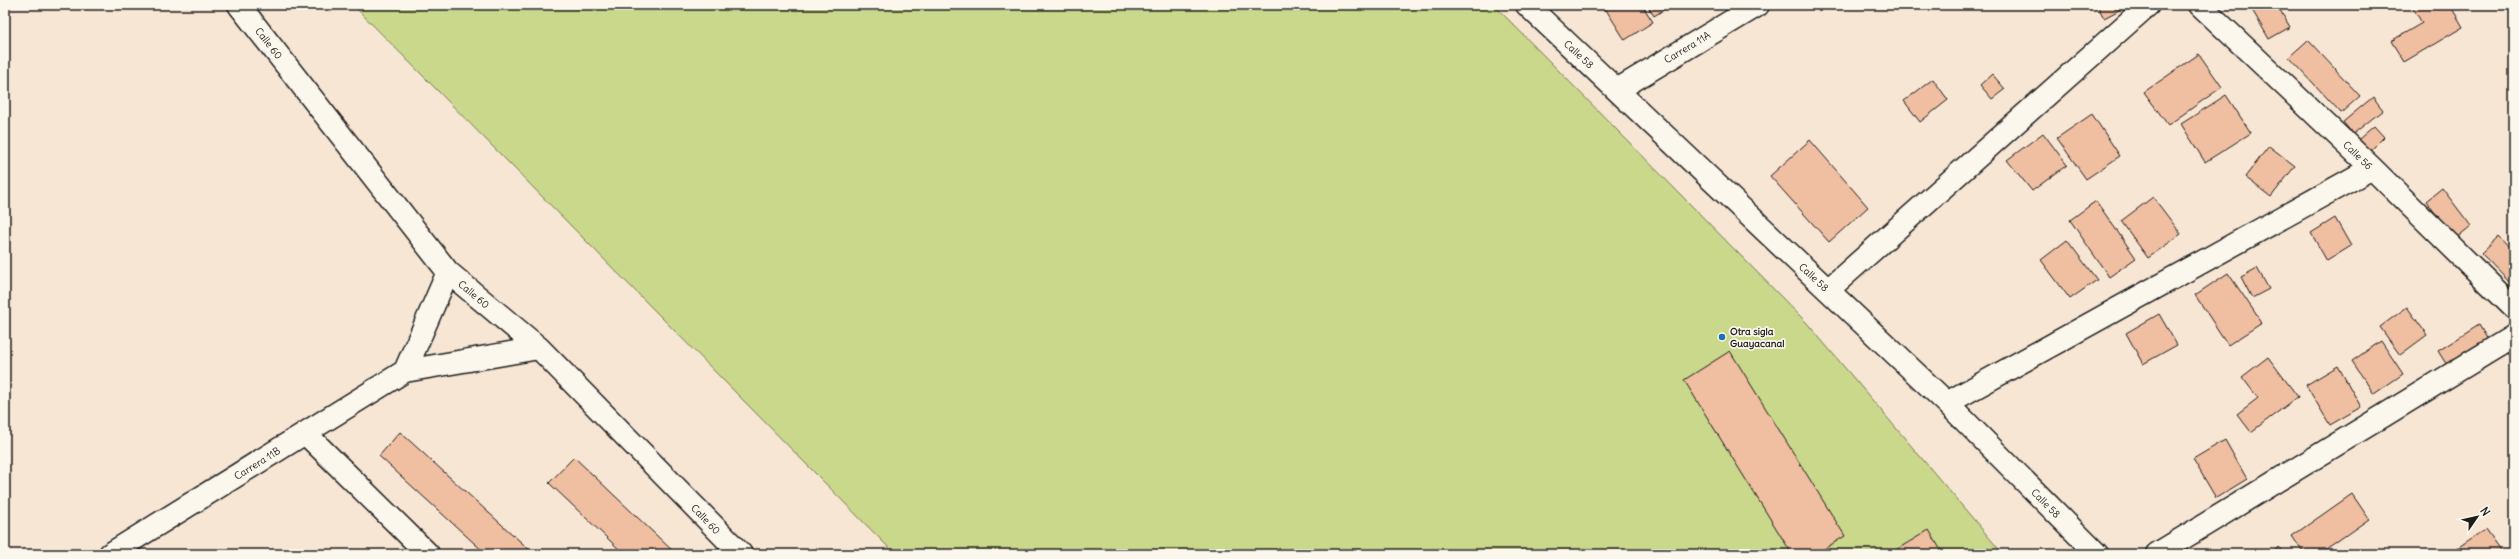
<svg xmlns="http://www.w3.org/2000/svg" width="2519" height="559" font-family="Delius,sans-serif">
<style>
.green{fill:#cad88b;stroke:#737a54}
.building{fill:#f0bea0;stroke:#1c1c1c}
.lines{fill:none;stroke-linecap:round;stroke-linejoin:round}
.street-casing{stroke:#1c1c1c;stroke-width:25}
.street{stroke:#fbf7ec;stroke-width:22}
.poi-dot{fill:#1f6fb2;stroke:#fbf7ec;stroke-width:1.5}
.labels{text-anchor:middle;stroke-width:3.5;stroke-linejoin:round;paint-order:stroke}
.street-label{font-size:10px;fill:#1c1c1c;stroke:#fbf7ec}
.poi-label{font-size:10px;font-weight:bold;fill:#1c1c1c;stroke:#fbf7ec;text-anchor:start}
</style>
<rect width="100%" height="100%" fill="#f8e6d5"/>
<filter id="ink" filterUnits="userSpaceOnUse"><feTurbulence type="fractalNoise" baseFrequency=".025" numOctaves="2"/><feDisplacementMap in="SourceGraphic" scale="8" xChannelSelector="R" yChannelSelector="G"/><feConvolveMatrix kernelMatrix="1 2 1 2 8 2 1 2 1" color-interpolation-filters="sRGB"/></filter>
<g filter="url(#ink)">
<path class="green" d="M353,5h1141l312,317 197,232h-1108z"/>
<path class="building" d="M1603,5h39l11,17 -28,18z
M1647,5h24l-17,11z
M2097,5h32l-25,13z
M2256,5h21l13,22 -21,12 -18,-31z
M2450,5l13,22 -59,35 -13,-21 31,-18 -10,-17z
M2308,40l52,56 -19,17 -52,-56z
M2199,54l23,33 -54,38 -24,-33z
M1992,74l13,15 -13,10 -12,-14z
M1933,79l15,21 -28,22 -16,-21z
M2226,95l25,38 -46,29 -24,-38z
M2373,97l10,13 -30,24 -10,-12z
M2092,114l28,42 -34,23 -29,-41z
M2374,126l10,11 -14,14 -11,-12z
M2043,133l24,32 -35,26 -25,-31z
M1810,140l58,67 -39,35 -59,-66z
M2269,146l26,20 -24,31 -26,-20z
M2442,188l29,38 -16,13 -29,-38z
M2153,197l28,37 -33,24 -27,-37z
M2096,201l40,57 -27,19 -39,-57z
M2335,218l16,28 -24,15 -16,-28z
M2499,236l15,16v35l-33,-34z
M2067,240l30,40 -27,19 -29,-39z
M2257,268l12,21 -17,9 -11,-21z
M2228,273l34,50 -34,22 -33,-50z
M2407,307l20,28 -27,20 -20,-28z
M2159,314l18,31 -34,19 -17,-31z
M2479,325l12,20 -41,25 -12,-19z
M2381,341l22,33 -29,20 -22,-33z
M1730,351l115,185 -29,18h-24l-108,-174z
M2268,357l30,40 -47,35 -14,-18 21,-16 -16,-21z
M2338,366l23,41 -31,18 -24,-40z
M400,432l134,122h-48l-107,-98z
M2225,440l22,39 -31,19 -23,-39z
M574,457l102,97h-52l-75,-71z
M2352,494l17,25 -50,35h-15l-12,-18z
M1929,530l14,24h-54z
M2485,530l17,24h-52z
M2278,547l7,7h-13z"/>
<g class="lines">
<defs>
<path id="street" d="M239,5l209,267 91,76 202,206
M1527,5l420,398 150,151
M2200,5l172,163 142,140
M1617,90l141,-85
M1828,290l320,-285
M405,371l43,-99
M1947,403l425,-235
M305,433l123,121
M110,554l295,-183 134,-23
M2157,554l357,-218"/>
</defs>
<use href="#street" class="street-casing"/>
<use href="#street" class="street"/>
</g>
</g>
<circle class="poi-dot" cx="1722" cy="337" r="4"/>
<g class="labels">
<g class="street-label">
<text transform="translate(269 43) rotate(52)" y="4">Calle 60</text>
<text transform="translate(1687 47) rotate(-31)" y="4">Carrera 11A</text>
<text transform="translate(1579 54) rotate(43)" y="4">Calle 58</text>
<text transform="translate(2358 155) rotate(44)" y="4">Calle 56</text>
<text transform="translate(1814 277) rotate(43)" y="4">Calle 58</text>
<text transform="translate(474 294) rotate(40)" y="4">Calle 60</text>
<text transform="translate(257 463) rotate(-32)" y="4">Carrera 11B</text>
<text transform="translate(2046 503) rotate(45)" y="4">Calle 58</text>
<text transform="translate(706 519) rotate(46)" y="4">Calle 60</text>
</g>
<g class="poi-label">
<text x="1730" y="335">Otra sigla<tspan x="1730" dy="12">Guayacanal</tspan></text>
</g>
</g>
<rect width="2519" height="559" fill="none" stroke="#fbf7ec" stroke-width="20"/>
<rect x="10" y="10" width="2499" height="539" fill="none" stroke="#1c1c1c" stroke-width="1.5" filter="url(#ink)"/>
<g transform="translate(2477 517) rotate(56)" stroke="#fbf7ec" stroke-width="3" paint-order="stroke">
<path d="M0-3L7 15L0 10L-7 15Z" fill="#1c1c1c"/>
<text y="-6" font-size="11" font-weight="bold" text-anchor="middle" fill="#1c1c1c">N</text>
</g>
</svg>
